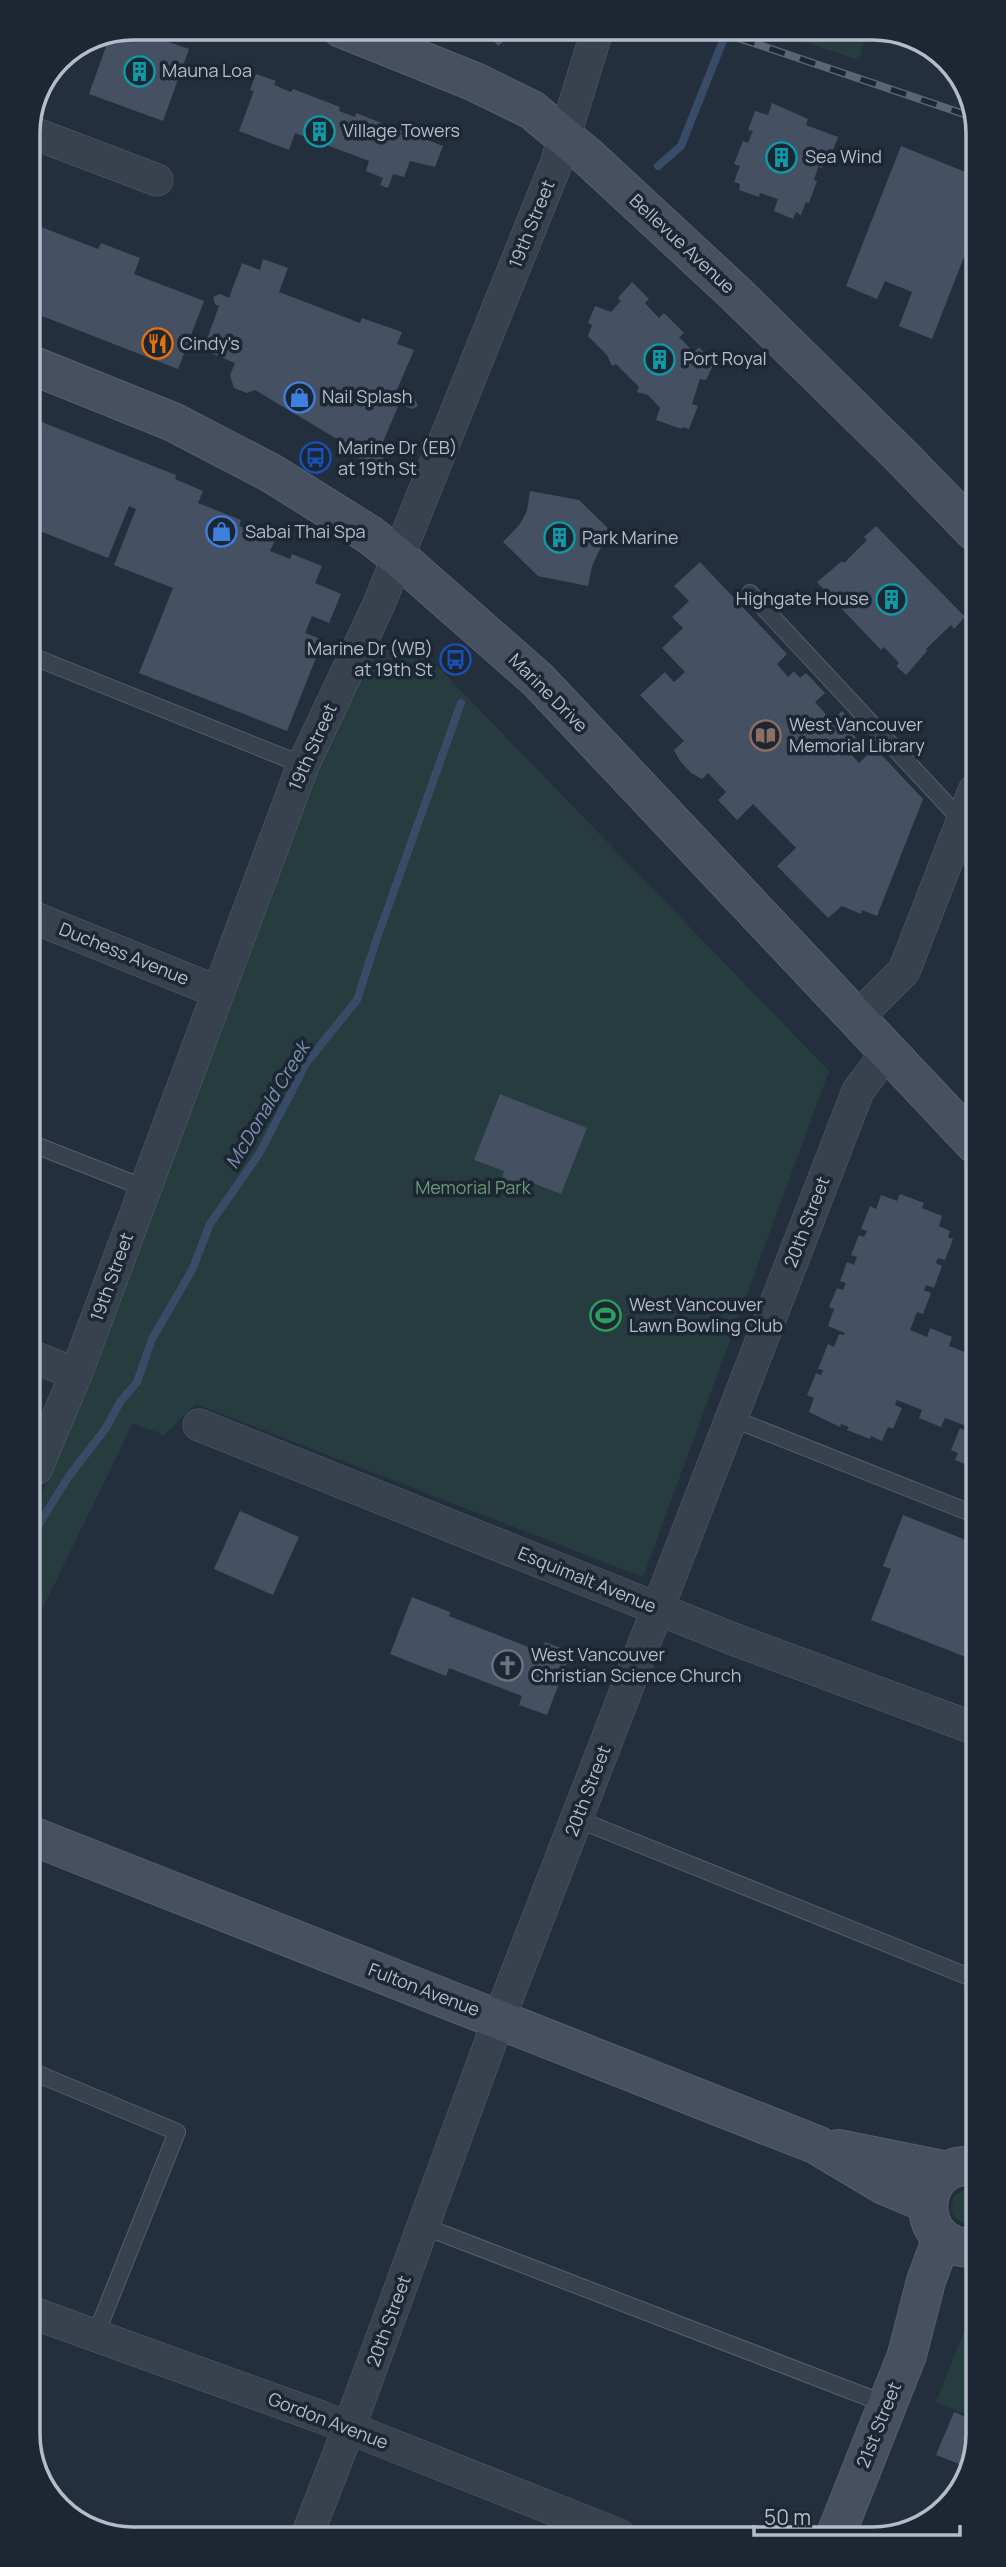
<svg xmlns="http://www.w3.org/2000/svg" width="1006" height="2567" font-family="Manrope,sans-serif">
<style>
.green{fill:#263c3f}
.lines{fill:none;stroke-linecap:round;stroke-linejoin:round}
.stream{stroke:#394c67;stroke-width:8}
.building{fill:#455162}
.lane-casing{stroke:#565f6c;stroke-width:18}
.street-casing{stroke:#565f6c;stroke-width:33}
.secondary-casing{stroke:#565f6c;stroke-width:40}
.lane{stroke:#38414e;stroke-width:16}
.street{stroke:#38414e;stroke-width:32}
.secondary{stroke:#465061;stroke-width:38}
.rail-casing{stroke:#5a6575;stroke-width:8}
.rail{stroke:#1d2633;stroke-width:5;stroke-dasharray:16;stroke-linecap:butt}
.labels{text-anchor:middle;stroke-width:7;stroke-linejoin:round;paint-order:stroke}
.poi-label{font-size:18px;fill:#b4bcc9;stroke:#1d2633;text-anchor:start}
.street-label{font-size:18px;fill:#b4bcc9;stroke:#1d2633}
.park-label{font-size:18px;fill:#6b9a76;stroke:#1d2633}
.water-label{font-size:19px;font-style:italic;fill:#7c92b1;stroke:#1d2633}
.rim{fill:none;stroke:#b4bcc9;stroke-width:3.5}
</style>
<rect width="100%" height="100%" fill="#242f3e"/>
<path class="green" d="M763,28h105l-9,32z
M411,639l418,432 -186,506 -447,-173 -32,31 -31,-12 -101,207 -1,-110 64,-155 267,-719z
M964,2190l13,2v29c-11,6 -20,1 -26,-10l3,-15z
M978,2296v123l-42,-17z"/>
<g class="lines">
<path class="stream" d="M658,166l23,-20 47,-118
M31,1537l38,-61 37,-48 14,-26 17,-20 15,-43 40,-69 18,-46 49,-70 48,-92 50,-62 19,-59 85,-238"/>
</g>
<path class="building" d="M483,28h37l-22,18z
M131,29l58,20 -26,72 -74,-27 20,-56z
M256,74l20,7 -2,4 17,7 2,-3 47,18 -1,4 16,6 1,-4 46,18 -2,3 16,6 1,-4 26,10 -8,21 -25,-6 -6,16 -11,-3 -5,14 -8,-3 3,-7 -17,-7 3,-10 -74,-28 -6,17 -50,-19 15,-40 -4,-1z
M772,103l36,16 -2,6 32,12 -5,13 -4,-1 -7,19 -4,-1 -4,13 3,1 -8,22 -3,-1 -5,13 -5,-3 -3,7 -19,-8 4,-12 -18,-6 -1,4 -20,-7 1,-6 -6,-2 6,-16 -6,-2 9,-23 5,2 5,-12 -5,-1 7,-19 13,4z
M901,146l72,29v59l-41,105 -33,-13 13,-34 -27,-11 -8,18 -31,-13z
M28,222l70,27 3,-6 39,15 -6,16 70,27 -26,68 -149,-58z
M263,259l25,9 -9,24 81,31 2,-5 40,14 -5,12 17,6 -18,42 19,7 3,7 -6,3 -13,-5 -16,38 3,10 -5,10 -11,3 -10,-5 -3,-9 -102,-61 -8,3 -13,-5 -4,-13 5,-12 -32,-13 16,-44 -4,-2 -2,-7 7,-3 9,4 13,-35 18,7z
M632,282l17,17 -4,4 14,15 5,-5 20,20 -5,4 15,15 5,-5 15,16 -8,17 -6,-1 -8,25 6,2 -9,23 -6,-2 -1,2 -26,-9 4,-12 -12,-13 -11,-3 2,-5 -23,-23 -4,2 -5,-11 -19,-19 4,-11 -4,-2 7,-17 16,6 10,-11 -3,-3z
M29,417l147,58 -1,4 28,12 -5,12 43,17 -2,6 36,14 -5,11 20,8 2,-5 30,12 -7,17 26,11 -12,29 -17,-7 -7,17 18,7 -36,91 -148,-58 34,-85 -59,-23 22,-56 -7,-3 -21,52 -71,-28 -8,19z
M530,491l49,9 35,34 -14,15 -8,17 -4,20 -50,-10 -35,-34 17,-18 7,-13z
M876,526l89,91 -11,12 -3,-4 -25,24 1,2 -21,24 -10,-9 3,-3 -15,-16 -3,3 -40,-42 3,-3 -15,-15 -2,3 -10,-11 25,-21 2,2 23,-23 -3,-3z
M700,562l87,92 -10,10 11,13 6,-6 6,7 6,-5 19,20 -10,9 17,19 10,-10 12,14 -5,5 10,11 -11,10 11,12 16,-15 48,51 -46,117 -15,-6 -1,4 -19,-8 -14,12 -51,-52 19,-18 -43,-44 -16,16 -19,-20 8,-8 -18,-19 -6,6 -11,-6 -11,-12 -6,-11 10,-9 -44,-46 25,-23 9,10 11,-10 -23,-24 21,-20 -11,-11 17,-16 -15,-15z
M500,1094l87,34 -26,66 -28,-11 -2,7 -29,-12 2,-7 -30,-11z
M900,1194l24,9 -2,5 20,8 -3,10 11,5 -2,6 5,2 -8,21 -7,-2 -2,5 6,3 -8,22 -8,-3 -2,5 7,3 -8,21 -6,-2 -7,18 17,7 3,-9 22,9 -3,9 21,8 5,-15 1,136 -6,-2 2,-6 -17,-7 3,-7 -7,-3 9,-22 7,3 2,-4 -24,-9 -4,9 -22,-9 3,-8 -25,-10 -2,5 7,3 -9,21 -5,-2 -6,14 -11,-5 -1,3 -23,-9 2,-3 -8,-3 -1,3 -31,-15 5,-14 -7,-3 9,-22 5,2 2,-5 -5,-1 10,-25 6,3 5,-13 5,1 1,-2 -17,-7 6,-17 -5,-2 8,-19 6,2 3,-7 -6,-2 7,-19 7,3 3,-8 -6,-2 8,-20 5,2 3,-6 -6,-2 9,-23 6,3 5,-14 16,6z
M240,1511l59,26 -26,58 -59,-26z
M903,1515l73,29v117l-105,-41 20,-51 -8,-3z
M412,1597l38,15 -1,4 92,36 4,-10 26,10 -24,63 -28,-10 3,-9 -73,-28 -3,8 -56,-22z
M954,2412l24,10v13l-11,32 -31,-12z"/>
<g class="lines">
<defs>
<path id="lane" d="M750,593l215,231
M29,655l274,110
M30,1143l115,45
M731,1418l245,97
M577,1819l400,161
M33,2072l144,60 -81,202
M423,2226l465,179"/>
<path id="street" d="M28,131l129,49
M30,916l188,76
M857,1018l47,-47 70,-180
M31,1356l45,18
M199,1425l534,214 243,90
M36,1469l40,-95 227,-609 76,-161 177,-440 42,-136
M33,2313l288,104 298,118
M306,2538l43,-110 150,-409 359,-928 29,-39"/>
<path id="secondary" d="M341,28l134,54 57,28 54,45 149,138 166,163 73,75
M29,364l144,58 98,51 99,62 28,22 140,123 437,464
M32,1836l785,309 67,40 43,18
M839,2149l109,22
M977,2167c-62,-12 -68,88 1,80
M836,2534l71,-179 19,-74 16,-43"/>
</defs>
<use href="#lane" class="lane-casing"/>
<use href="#street" class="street-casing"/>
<use href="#secondary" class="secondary-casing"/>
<use href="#lane" class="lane"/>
<use href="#street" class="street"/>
<use href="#secondary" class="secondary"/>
<defs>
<path id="rail" d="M709,28l264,89"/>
</defs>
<use href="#rail" class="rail-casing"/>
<use href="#rail" class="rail"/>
</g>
<defs>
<symbol id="building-ring" viewBox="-11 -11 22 22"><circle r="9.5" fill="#1d2633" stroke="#0f9aa8" stroke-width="1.5"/><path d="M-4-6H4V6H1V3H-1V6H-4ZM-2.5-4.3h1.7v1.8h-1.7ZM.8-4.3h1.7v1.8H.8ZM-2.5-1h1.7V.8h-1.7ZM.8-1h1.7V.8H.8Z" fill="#0f9aa8"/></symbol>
<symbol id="restaurant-ring" viewBox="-11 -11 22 22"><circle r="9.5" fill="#1d2633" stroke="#e8710a" stroke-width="1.5"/><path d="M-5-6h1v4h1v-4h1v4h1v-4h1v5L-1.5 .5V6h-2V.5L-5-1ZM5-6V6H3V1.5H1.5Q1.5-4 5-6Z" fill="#e8710a"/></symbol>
<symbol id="shop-ring" viewBox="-11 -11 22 22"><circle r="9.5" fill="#1d2633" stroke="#3f7fe0" stroke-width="1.5"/><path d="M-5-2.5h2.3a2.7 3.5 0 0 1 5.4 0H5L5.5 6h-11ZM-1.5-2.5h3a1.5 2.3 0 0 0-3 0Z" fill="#3f7fe0"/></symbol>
<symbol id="bus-ring" viewBox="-11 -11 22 22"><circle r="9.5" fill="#1d2633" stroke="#1a4fb4" stroke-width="1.5"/><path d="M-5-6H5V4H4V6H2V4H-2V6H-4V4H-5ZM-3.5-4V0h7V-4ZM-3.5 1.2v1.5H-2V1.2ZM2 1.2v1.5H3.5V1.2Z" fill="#1a4fb4"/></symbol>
<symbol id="library-ring" viewBox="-11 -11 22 22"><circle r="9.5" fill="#1d2633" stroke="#8d6e63" stroke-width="1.5"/><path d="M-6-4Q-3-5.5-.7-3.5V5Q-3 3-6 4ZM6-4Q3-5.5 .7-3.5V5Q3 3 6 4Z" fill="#8d6e63"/></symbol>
<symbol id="stadium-ring" viewBox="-11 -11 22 22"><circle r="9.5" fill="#1d2633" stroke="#2e9e5b" stroke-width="1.5"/><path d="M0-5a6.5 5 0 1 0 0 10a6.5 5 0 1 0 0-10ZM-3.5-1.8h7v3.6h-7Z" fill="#2e9e5b"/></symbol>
<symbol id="church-ring" viewBox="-11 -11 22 22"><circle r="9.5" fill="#1d2633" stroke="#6b7280" stroke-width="1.5"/><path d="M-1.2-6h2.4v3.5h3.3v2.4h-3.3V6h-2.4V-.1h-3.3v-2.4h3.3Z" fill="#6b7280"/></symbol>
</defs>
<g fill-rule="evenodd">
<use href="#building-ring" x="122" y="54" width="35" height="35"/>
<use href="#building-ring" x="302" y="114" width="35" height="35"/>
<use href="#building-ring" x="764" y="140" width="35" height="35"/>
<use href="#restaurant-ring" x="140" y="326" width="35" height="35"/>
<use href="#building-ring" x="642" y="342" width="35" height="35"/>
<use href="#shop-ring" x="282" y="380" width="35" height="35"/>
<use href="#bus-ring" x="298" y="440" width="35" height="35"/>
<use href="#shop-ring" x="204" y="514" width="35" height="35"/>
<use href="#building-ring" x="542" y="520" width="35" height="35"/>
<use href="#building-ring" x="874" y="582" width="35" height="35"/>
<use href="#bus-ring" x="438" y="642" width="35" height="35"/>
<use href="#library-ring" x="748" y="718" width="35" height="35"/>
<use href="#stadium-ring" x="588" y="1298" width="35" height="35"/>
<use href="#church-ring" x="490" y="1648" width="35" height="35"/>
</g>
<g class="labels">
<g class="poi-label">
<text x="162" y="77">Mauna Loa</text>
<text x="343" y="137">Village Towers</text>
<text x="805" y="163">Sea Wind</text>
<text x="180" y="350">Cindy's</text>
<text x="683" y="365">Port Royal</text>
<text x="322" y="403">Nail Splash</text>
<text x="338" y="454">Marine Dr (EB)<tspan x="338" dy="21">at 19th St</tspan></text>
<text x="245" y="538">Sabai Thai Spa</text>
<text x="582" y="544">Park Marine</text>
<text x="869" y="605" text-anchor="end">Highgate House</text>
<text x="433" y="655" text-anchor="end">Marine Dr (WB)<tspan x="433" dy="21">at 19th St</tspan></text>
<text x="789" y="731">West Vancouver<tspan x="789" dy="21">Memorial Library</tspan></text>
<text x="629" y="1311">West Vancouver<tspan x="629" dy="21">Lawn Bowling Club</tspan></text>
<text x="531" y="1661">West Vancouver<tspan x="531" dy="21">Christian Science Church</tspan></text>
</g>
<g class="street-label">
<text transform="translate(532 224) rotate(-68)" y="6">19th Street</text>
<text transform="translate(682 244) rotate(43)" y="6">Bellevue Avenue</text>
<text transform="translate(548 693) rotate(45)" y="6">Marine Drive</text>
<text transform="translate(313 747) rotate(-66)" y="6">19th Street</text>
<text transform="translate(124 954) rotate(22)" y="6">Duchess Avenue</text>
<text transform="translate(807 1222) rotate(-69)" y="6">20th Street</text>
<text transform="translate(112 1277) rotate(-70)" y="6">19th Street</text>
<text transform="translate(587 1580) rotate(22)" y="6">Esquimalt Avenue</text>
<text transform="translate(588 1791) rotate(-69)" y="6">20th Street</text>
<text transform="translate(424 1990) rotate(21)" y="6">Fulton Avenue</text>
<text transform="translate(389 2321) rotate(-70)" y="6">20th Street</text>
<text transform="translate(328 2421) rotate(21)" y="6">Gordon Avenue</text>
<text transform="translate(879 2425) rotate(-68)" y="6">21st Street</text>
</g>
<g class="park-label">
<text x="473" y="1194">Memorial Park</text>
</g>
<g class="water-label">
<text transform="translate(267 1105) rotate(-59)" y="7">McDonald Creek</text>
</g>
</g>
<path d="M0 0H1006V2567H0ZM133 40H873A93 93 0 0 1 966 133V2434A93 93 0 0 1 873 2527H133A93 93 0 0 1 40 2434V133A93 93 0 0 1 133 40Z" fill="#1d2633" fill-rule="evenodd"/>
<path class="rim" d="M133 40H873A93 93 0 0 1 966 133V2434A93 93 0 0 1 873 2527H133A93 93 0 0 1 40 2434V133A93 93 0 0 1 133 40Z"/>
<path d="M754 2525v10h206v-10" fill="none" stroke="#b4bcc9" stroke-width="3.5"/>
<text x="764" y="2525" font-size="21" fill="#b4bcc9" stroke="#1d2633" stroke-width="5" paint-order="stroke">50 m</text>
</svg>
